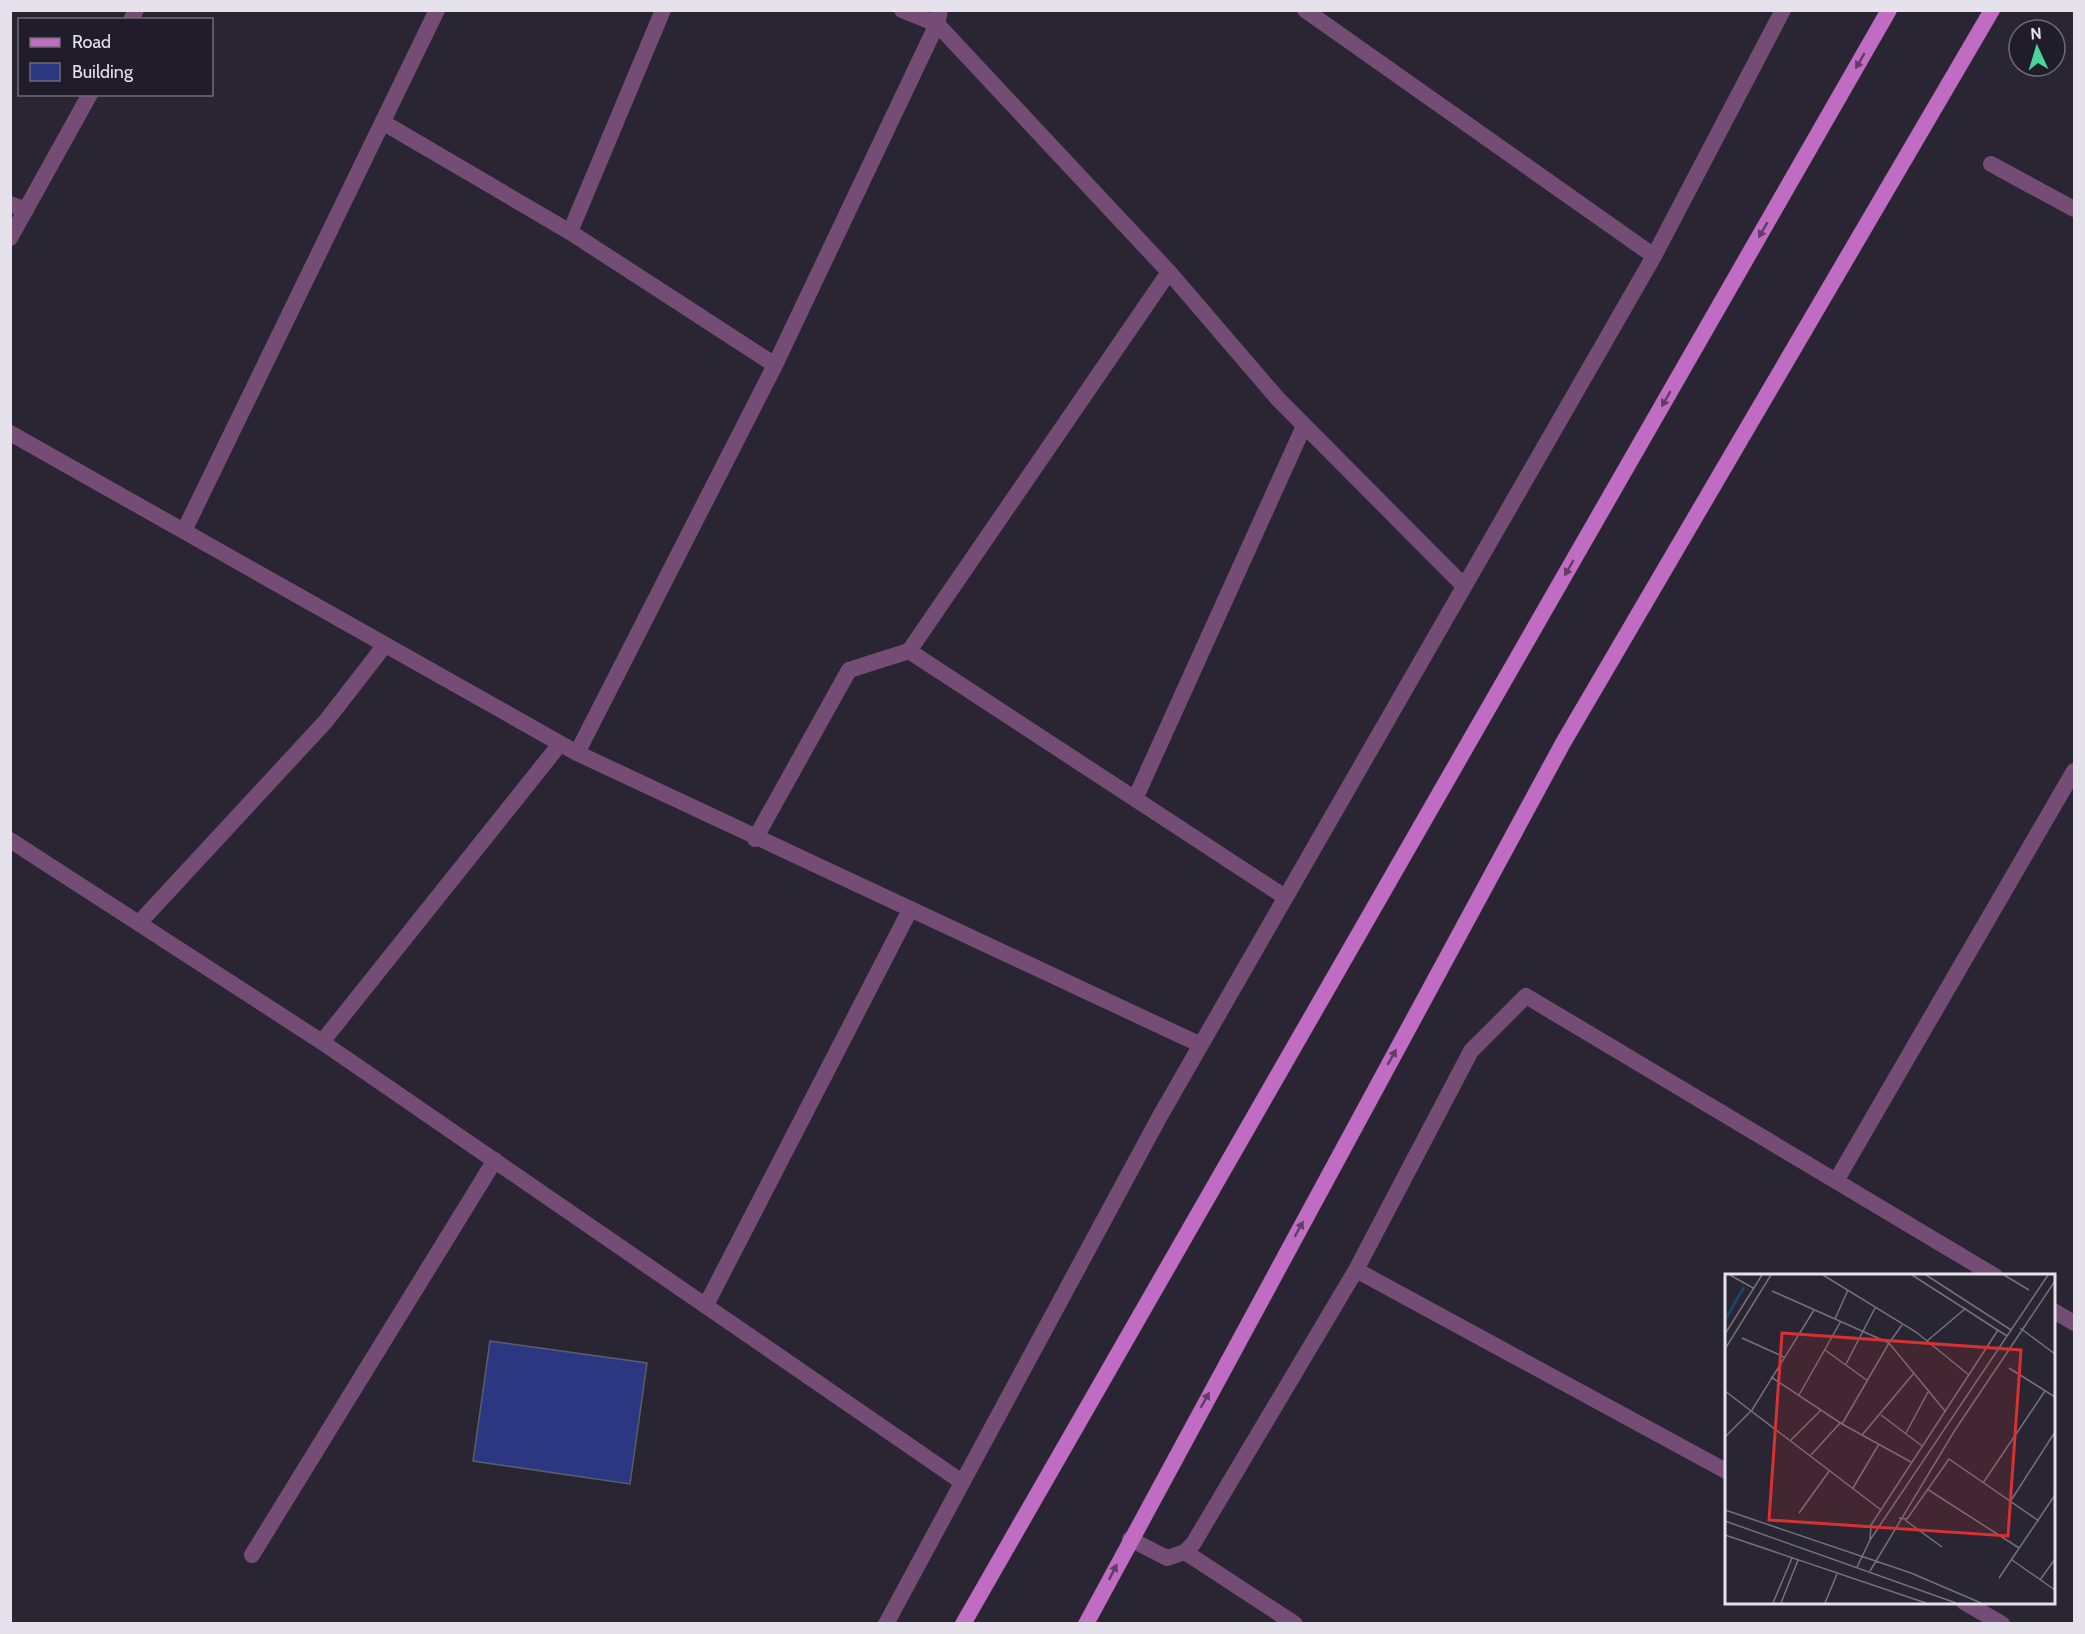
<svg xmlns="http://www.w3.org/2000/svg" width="2085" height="1634" font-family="Cabin,sans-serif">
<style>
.building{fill:#2b3780;stroke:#595e6e;stroke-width:1.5}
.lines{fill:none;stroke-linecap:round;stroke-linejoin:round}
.minor{stroke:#754c76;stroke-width:16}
.primary{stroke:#c16cc3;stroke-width:16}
.oneway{fill:#603c67}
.inset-river{fill:none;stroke:#194565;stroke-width:3}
.inset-road{fill:none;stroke:#74717d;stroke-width:1.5}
.view{fill:#d73132;fill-opacity:0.15;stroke:#d73132;stroke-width:3}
.inset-edge{fill:none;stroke:#e5e2ec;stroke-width:3}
</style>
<rect width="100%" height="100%" fill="#292533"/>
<path class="building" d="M490,1341l157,22 -17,121 -157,-23z"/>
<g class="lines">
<path class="minor" d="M902,10l35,14 3,-14
M1305,10l349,246
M131,20l5,-10
M384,123l186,109 205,133
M1991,164l83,45
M10,204l16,6
M570,232l93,-222
M10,238l80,-144
M10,433l567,320 624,292
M184,531l253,-521
M909,651l376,246
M577,753l198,-388 162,-341 232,248 109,127 185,186
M1135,799l169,-373
M755,839l94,-169 60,-19 260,-379
M10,840l312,202 640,440
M139,923l187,-202 59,-76
M322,1042l238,-298
M1836,1181l238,-410
M1356,1270l370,201
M706,1305l204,-395
M2054,1311l20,12
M1130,1539l37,19 18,-6 8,-8 163,-274 115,-219 55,-55 469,280
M1185,1552l110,72
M252,1555l243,-395
M1964,1602l38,22
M886,1624l274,-508 494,-860 129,-246"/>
<path class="primary" d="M963,1624l926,-1614
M1086,1624l477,-881 429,-733"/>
</g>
<defs><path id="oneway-solid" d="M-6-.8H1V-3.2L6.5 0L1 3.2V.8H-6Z" transform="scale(1.5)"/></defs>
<g class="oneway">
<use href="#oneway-solid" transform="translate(1860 61) rotate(120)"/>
<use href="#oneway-solid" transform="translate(1763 230) rotate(120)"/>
<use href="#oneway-solid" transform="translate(1666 399) rotate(120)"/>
<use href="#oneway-solid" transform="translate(1569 568) rotate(120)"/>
<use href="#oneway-solid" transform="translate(1392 1057) rotate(-61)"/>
<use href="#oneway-solid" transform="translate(1299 1229) rotate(-61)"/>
<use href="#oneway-solid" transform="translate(1205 1400) rotate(-61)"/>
<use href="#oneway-solid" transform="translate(1113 1572) rotate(-63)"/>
</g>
<g transform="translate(1725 1274)">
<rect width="330" height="330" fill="#292533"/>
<path class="inset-river" d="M0,46l19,-33"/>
<path class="inset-road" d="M5,1l23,13M98,1l93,57 53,43M187,1l95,61M201,1l85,55M279,1l25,15M47,17l117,52 13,-18M110,45l13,-29M295,54l35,26M0,60l37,-59M17,64l42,19M202,67l39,-33M0,75l46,-74M100,76l43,31M121,90l29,-56M284,94l46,29M46,103l71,47 69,38M0,117l156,119M74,121l42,-74M156,141l41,31M117,150l47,-81 56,68M181,159l22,-41M137,161l52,-62M0,163l27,-27 62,-100M66,166l30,-30M86,181l30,-33M258,209l62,-92M128,214l26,-44M202,215l92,59M285,228l45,-70M0,236l186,63 70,30M74,239l31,-43M174,244l8,1 42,-60 90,62M180,246l37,27M0,247l231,82M0,261l201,68M145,266l1,-15 127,-195M287,286l43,30M132,293l13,-27 178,-265M145,297l85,-141 100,-149M274,304l56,-83M315,306l15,-21M48,329l19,-45M56,329l17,-43M100,329l12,-29"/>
<path class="view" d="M57,59l239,17 -13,186 -239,-16z"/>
<rect width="330" height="330" class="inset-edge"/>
</g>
<rect width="2085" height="1634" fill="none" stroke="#e5e2ec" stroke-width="24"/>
<rect x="18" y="18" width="195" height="78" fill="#201c29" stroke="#6f6b77" stroke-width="1.5"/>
<rect x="30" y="38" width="30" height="9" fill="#c16cc3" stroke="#6f6b77" stroke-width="1.5"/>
<text x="72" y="48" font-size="18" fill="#e5e2ec">Road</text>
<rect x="30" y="63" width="30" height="18" fill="#2b3780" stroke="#6f6b77" stroke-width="1.5"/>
<text x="72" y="78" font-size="18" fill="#e5e2ec">Building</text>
<g transform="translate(2037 48) rotate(356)"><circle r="28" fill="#201c29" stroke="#6f6b77" stroke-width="1.5"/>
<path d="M0-4.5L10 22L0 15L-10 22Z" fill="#49d49c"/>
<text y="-9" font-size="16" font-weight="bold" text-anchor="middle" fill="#e5e2ec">N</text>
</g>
</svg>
